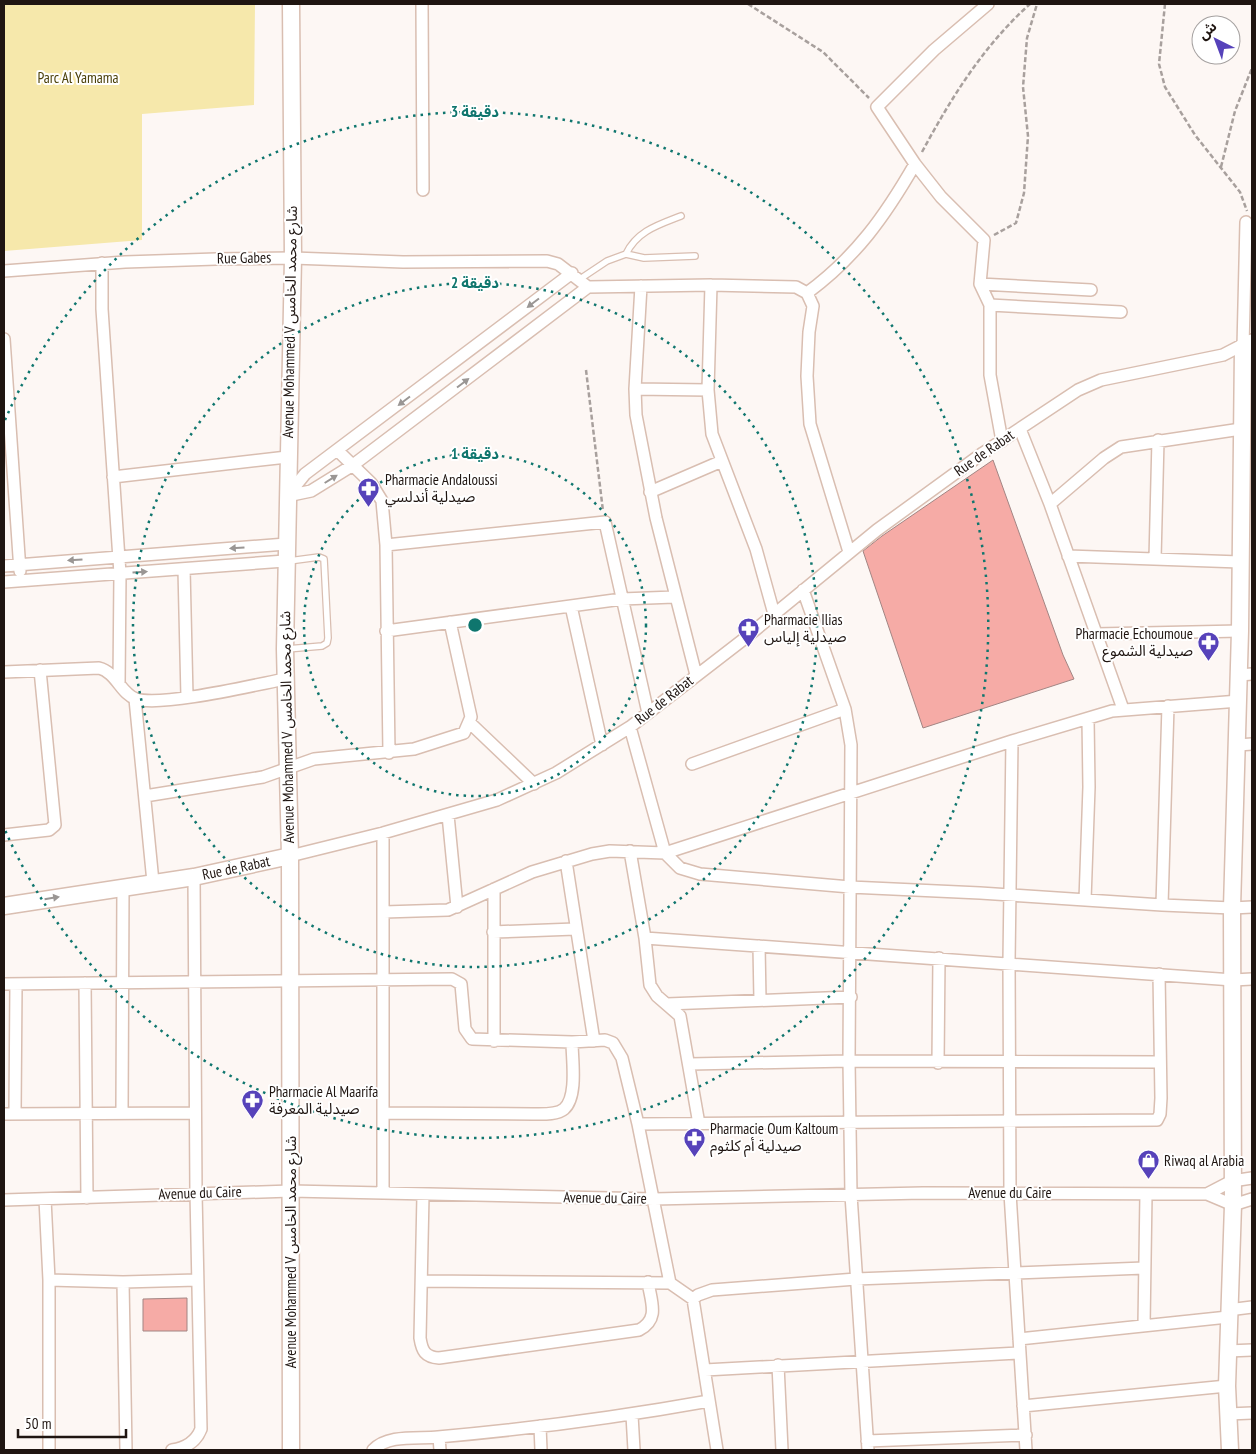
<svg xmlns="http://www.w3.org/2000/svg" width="1256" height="1454" font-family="'PT Sans Narrow','Noto Sans Arabic',sans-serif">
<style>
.green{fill:#f6e8ab}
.building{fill:#f6aba6;stroke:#a28583}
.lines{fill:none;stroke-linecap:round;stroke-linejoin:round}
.lane-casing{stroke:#d9beb1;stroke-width:8}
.street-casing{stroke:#d9beb1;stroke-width:14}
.secondary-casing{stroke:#d9beb1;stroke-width:19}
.path{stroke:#a8a09d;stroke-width:2.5;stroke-dasharray:5 2.5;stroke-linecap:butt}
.lane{stroke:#fff;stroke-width:5.5}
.street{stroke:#fff;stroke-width:11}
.secondary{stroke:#fff;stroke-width:16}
.oneway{fill:#9a9694}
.ring{fill:none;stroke:#0f766e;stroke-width:2.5;stroke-dasharray:2.5 5}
.labels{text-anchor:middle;stroke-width:4;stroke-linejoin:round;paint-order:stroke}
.park-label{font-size:15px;fill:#4b4009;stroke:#fff}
.street-label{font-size:15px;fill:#1f1511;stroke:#fff}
.poi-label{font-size:15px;fill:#1f1511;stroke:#fff;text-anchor:start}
.centre{fill:#0f766e;stroke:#fff;stroke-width:2.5}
.ring-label{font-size:15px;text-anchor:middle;font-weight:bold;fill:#0f766e;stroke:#fff;stroke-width:4;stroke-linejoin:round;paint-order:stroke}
</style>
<rect width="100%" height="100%" fill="#fdf7f4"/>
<path class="green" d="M4,4h251l-1,101 -112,9v126l-138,11z"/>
<path class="building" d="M993,460l70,195 11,24 -151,49 -60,-177 19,-15z
M187,1298v33h-44v-32z"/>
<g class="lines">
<defs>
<path id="lane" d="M626,254c11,-23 32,-29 55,-38
M580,279l27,-18 19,-7 18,4 51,-2
M287,649l35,-3 5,-3 1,-5 -4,-79 -5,-2 -30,4"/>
<path id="street" d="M422,4l1,186
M988,4l-54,46 -57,57 38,57 26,33 43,43 -4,44 10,21v70l12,66
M102,263v46l18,265 -1,110
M4,271l121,-9 91,-3 77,-1 110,4 144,-1 11,3 30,23 123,-2 85,2 11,6 6,13 -4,26 -2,44 3,48 39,128
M980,284l111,6
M711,285l-3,105 4,44 44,115 18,65
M641,286l-6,103 1,26 20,103 40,157
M807,293c49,-36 78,-77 108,-129
M990,305l131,7
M4,339l16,232
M1243,347l3,-125
M635,389l73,1
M1020,429l30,75 73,205
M338,451l33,32 11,18 4,44 3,208
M113,477l174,-20
M650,492l72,-31
M288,495l17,-21 267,-201
M287,496l24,-5 42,-26 235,-178
M1050,504l54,-46 17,-11 120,-18
M386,545l219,-23 43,191
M1068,556l172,6
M1155,559l3,-119
M4,566l282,-22
M184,569l3,128
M4,582l281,-21
M803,590l42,119 6,36 -2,316 2,134 17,255
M571,606l31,139
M386,631l236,-32 52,-2
M1096,634l144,-3
M4,672l95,-4c17,4 22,26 37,31 26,8 118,-14 149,-20
M1239,675l13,-1
M135,699l18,183
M470,723l64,61
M630,727l35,126 347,-112 100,-30 127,-10
M1012,741l-3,221 1,231 16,257
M1238,745l14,-1
M692,764l153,-55
M145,796l118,-19 51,-18 100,-10 50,-16 7,-16 -21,-95
M448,815l9,92
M383,833v360
M4,835l45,-5 6,-5 -15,-155
M630,851l15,87 5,47 7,11 23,20 19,108
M290,856l93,-23 114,-33 59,-27 74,-46 114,-88 133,-109 106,-77 95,-63 23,-10 122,-25 29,-15
M566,861l28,180
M1085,900l4,-113 -1,-68
M1162,905l6,-199
M384,912l64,-2 84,-38 60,-18 18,-3 55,2 15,15 20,6 150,13 130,6 182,12 70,3 20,-1
M493,932l82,-3
M645,938l588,42 19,-1
M759,946l1,54
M85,983l2,215
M4,984l448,-5 9,5 4,45 7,10 100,3 33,-2 8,3 9,15 16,66 32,159
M667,1004l184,-7
M494,1041v-152
M938,1063l1,-105
M690,1064l159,-3 310,1
M122,1112l1,-225
M15,1113l1,-129
M384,1113l149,1c9,0 24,1 31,-5 14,-12 8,-50 8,-67
M4,1114l191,-1
M638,1124l519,-4 3,-6 1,-16 -2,-124
M1207,1194l25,-13 20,-3
M423,1195l-3,143c2,13 5,19 19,20l200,-28c21,-11 12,-28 9,-48
M45,1199l4,81 74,2 74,-2
M4,1200l287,-9 363,8 269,-6 284,1 26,11 19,-6
M423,1281l247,2 23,16 5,-4 14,-5 144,-11 288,-11
M123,1282l3,168
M693,1299l24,151
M1228,1310l24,-3
M1144,1325l2,-131
M1019,1339l209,-22
M1228,1351l24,-1
M778,1365l4,85
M705,1370l315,-17
M1023,1406l204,-20
M1228,1414l24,-1
M632,1415l2,35
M540,1426l1,24
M439,1437l1,13
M867,1441l159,-6
M49,1450v-170
M172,1450c14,-2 24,-8 29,-21l-5,-236 -2,-316
M373,1450c15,-16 45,-11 65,-13 91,-8 182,-20 271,-36"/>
<path id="secondary" d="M291,4l2,254 -8,391 5,207 1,594
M4,906l190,-29 96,-21
M1230,1450l-3,-64 6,-181 -1,-297 8,-277 3,-284"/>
</defs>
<use href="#lane" class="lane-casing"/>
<use href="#street" class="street-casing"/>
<use href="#secondary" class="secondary-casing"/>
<path class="path" d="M748,4l75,48 46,46
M1165,4l-6,60 6,23 30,48 45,57 7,19
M922,152c29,-54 62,-107 108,-148
M1221,167l14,-56 17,-43
M994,235l22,-12 8,-30 4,-57 -5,-49 4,-49 10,-34
M586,370l17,141"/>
<use href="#lane" class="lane"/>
<use href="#street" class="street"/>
<use href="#secondary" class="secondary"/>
</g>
<defs><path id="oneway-solid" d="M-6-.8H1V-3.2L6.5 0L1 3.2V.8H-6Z" transform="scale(1.25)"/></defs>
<g class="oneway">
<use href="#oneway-solid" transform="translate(533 303) rotate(143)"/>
<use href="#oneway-solid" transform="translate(463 383) rotate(-37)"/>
<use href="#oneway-solid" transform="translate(404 401) rotate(143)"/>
<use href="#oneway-solid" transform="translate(331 479) rotate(-32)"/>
<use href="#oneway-solid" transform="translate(237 548) rotate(176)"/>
<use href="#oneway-solid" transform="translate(75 560) rotate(176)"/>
<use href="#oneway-solid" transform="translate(140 572) rotate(-4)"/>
<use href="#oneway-solid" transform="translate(52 898) rotate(-9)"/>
</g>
<g class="ring">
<circle cx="475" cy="625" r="171"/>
<circle cx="475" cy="625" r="342"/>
<path d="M5 420A513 513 0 1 1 5 830"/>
</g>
<defs>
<symbol id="pharmacy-pin" viewBox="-11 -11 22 30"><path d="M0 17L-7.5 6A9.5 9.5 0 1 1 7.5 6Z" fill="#5642ba" stroke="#fff"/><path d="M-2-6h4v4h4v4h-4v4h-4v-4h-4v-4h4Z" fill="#fff"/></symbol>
<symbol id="shop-pin" viewBox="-11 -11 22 30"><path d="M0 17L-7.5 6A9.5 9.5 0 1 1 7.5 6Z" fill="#5642ba" stroke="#fff"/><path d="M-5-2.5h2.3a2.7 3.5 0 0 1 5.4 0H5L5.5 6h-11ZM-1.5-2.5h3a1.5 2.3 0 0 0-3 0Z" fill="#fff"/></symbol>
</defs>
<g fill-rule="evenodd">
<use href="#pharmacy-pin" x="356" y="476" width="25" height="34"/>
<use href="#pharmacy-pin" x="736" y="616" width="25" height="34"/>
<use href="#pharmacy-pin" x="1196" y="630" width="25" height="34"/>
<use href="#pharmacy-pin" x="240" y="1088" width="25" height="34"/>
<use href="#pharmacy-pin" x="682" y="1126" width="25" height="34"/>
<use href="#shop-pin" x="1136" y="1148" width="25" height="34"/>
</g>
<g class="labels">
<g class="park-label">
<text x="78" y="83">Parc Al Yamama</text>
</g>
<g class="street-label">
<text transform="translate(244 258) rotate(-1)" y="5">Rue Gabes</text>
<text transform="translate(290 322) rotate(-89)" y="5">Avenue Mohammed V شارع محمد الخامس</text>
<text transform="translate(984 453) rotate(-35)" y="5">Rue de Rabat</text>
<text transform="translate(664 700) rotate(-38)" y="5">Rue de Rabat</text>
<text transform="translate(287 727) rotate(-91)" y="5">Avenue Mohammed V شارع محمد الخامس</text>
<text transform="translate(236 868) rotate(-12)" y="5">Rue de Rabat</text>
<text transform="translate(200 1193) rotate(-2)" y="5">Avenue du Caire</text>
<text x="1010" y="1198">Avenue du Caire</text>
<text transform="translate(605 1198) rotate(1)" y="5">Avenue du Caire</text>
<text transform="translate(291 1252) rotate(-90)" y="5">Avenue Mohammed V شارع محمد الخامس</text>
</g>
<g class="poi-label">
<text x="385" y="485">Pharmacie Andaloussi<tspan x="385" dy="17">صيدلية أندلسي</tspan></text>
<text x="764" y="625">Pharmacie Ilias<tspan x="764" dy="17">صيدلية إلياس</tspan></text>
<text x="1193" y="639" text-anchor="end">Pharmacie Echoumoue<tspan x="1193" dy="17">صيدلية الشموع</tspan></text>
<text x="269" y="1097">Pharmacie Al Maarifa<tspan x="269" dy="17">صيدلية المعرفة</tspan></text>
<text x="710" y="1134">Pharmacie Oum Kaltoum<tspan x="710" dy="17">صيدلية أم كلثوم</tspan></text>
<text x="1164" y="1166">Riwaq al Arabia</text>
</g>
</g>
<circle cx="475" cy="625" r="8" class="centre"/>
<g class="ring-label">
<text x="475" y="117">3 دقيقة</text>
<text x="475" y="288">2 دقيقة</text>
<text x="475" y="459">1 دقيقة</text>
</g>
<rect width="1256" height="1454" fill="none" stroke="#1f1511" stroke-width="10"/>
<g transform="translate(1216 40) rotate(318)"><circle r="24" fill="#ffffff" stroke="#a5a1a0"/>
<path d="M0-4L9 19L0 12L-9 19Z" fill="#5642ba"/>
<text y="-8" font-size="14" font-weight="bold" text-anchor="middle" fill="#1f1511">ش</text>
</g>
<path d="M18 1429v8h108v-8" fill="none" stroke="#1f1511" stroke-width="2.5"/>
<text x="25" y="1429" font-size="15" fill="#1f1511" stroke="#ffffff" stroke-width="4" paint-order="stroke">50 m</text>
</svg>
